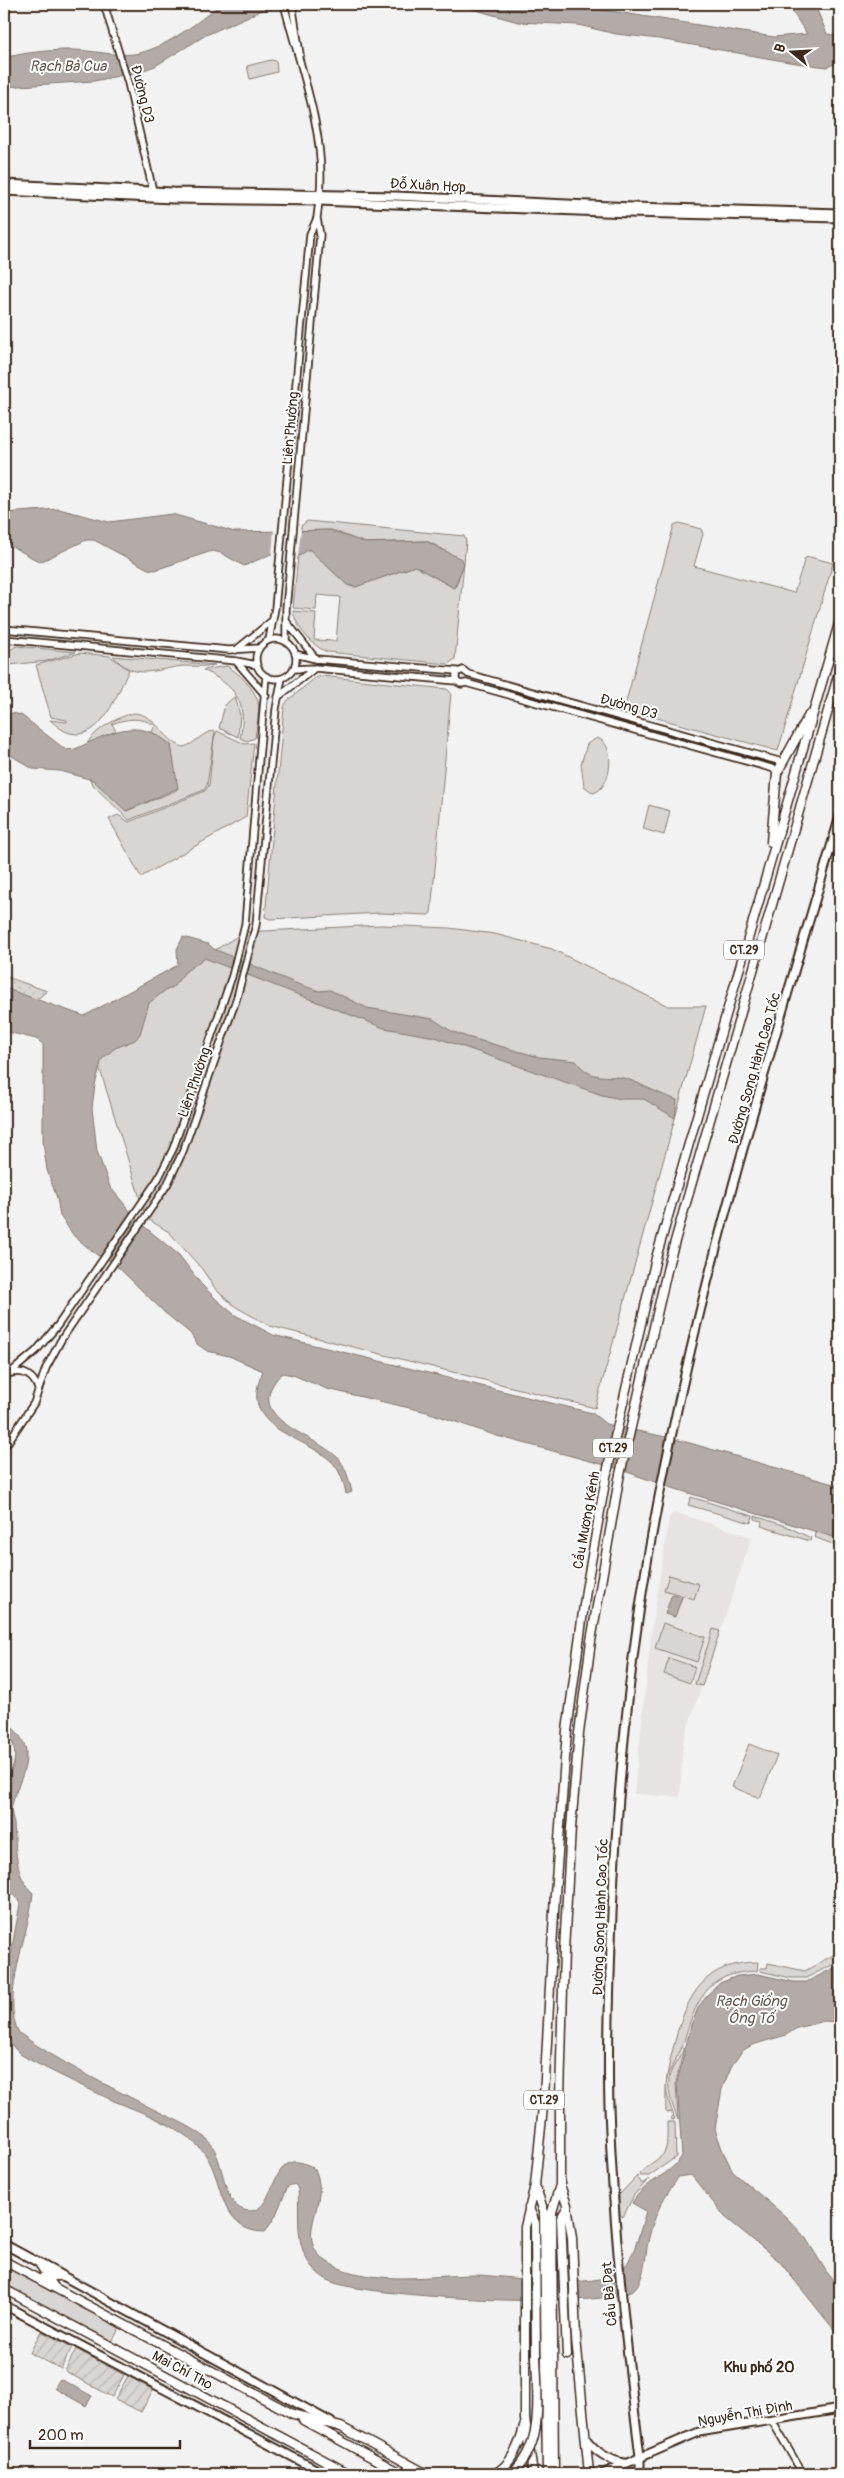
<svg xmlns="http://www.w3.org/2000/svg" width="844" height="2478" font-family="Pangolin,sans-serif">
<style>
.built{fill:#e6e3e2}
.grass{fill:#d8d5d2;stroke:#8a8078}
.park{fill:url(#park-dots);stroke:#8a8078}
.garden{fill:url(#garden-furrows);stroke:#8a8078}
.water{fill:#b2aba7;stroke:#827770}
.pier{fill:#f3f2f2}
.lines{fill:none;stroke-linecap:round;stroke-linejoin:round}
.minor-casing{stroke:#3b2a1e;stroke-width:9}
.major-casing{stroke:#3b2a1e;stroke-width:11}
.highway-casing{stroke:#3b2a1e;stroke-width:11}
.minor{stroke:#fff;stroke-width:5.5}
.major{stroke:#fff;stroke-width:7}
.highway{stroke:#fff;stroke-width:8}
.highway-bridge-casing{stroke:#3b2a1e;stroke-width:11;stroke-linecap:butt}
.highway-bridge{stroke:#fff;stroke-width:8}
.labels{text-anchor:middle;stroke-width:4;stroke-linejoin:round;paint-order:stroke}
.shield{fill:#fff;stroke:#766a62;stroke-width:1}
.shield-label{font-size:12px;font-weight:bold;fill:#3b2a1e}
.street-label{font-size:14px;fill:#3b2a1e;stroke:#fff}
.water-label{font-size:15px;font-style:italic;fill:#65574e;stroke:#fff}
.neighbourhood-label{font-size:15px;font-weight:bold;fill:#3b2a1e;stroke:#fff}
</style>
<defs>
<pattern id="park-dots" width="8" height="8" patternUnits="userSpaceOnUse" patternTransform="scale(1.25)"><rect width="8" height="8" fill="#d8d5d2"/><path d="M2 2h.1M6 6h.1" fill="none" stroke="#bab7b4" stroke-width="1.8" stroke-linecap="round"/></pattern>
<pattern id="garden-furrows" width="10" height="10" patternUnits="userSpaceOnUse" patternTransform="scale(1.25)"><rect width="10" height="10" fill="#d8d5d2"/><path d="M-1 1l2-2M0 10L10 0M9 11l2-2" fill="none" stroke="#bab7b4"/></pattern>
</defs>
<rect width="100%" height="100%" fill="#f3f2f2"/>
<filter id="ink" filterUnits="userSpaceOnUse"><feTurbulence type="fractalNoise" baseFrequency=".02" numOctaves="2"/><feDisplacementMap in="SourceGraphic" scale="10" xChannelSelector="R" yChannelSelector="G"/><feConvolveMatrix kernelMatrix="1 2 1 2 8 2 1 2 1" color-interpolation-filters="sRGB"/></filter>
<g filter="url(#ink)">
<path class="built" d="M673,1513h4l75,24 -69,205 -3,55 -46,-3 18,-167 17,-109z"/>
<path class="grass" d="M271,60l5,1 1,11 -27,7 -3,-13z
M307,521l157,15 2,5 -11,118 -7,5 -121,-12c-15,-6 -31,-25 -34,-41l23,2 -2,27 22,1 4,-44 -23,-2 -1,15 -23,-2 5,-52 7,-6h7l35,35 6,2 62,-21 37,21 4,-1 8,-24 -27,-16 -11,-5 -62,2 -32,-13 -31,1v-5z
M679,523l22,6 2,5 -9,32 100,27 11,-35 5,-1 23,6 -55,188 -154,-42 50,-184z
M16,646l60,6 -29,9 -38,4 -5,-11z
M80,653l30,3 19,14c-11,21 -27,72 -59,63 -8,-2 -14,-8 -20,-13l17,2v-2l-16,-3 -15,-52z
M113,656l102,9c-11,2 -21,1 -32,1 -27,3 -48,16 -70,-10z
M227,666c11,6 28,23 31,36 2,11 -2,26 -3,36l-8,3 -7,-3c8,-37 -5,-52 -37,-68z
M321,676l126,13 4,4 -20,220 -3,2 -48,-2 -110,6 -5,-2 19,-210 3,-6 28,-23z
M235,696l5,19 -2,22 -19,-9 6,-23z
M134,713c22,1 28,26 49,34 12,-2 19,-16 32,-16l-8,54 -3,5 -75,30 -35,-34 -5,-7 6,2 32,30 50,-21 -6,-45 -19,-13 3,-7c-14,-8 -28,-7 -43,-1l4,7 -29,13c7,-14 32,-28 47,-31z
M217,731l28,13 9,-1 -8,74 -105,60 -32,-58 9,-4 11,7 76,-31 4,-6 5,-47z
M597,738c20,5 15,51 -4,55l-9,-7 -3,-22 6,-20z
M649,805l21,6 -6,24 -21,-6z
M381,925l68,3 46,6 57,15 116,57h38l-111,402 -325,-82 -34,-19 -20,-17 -14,-21 -33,-37 -23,-14 -57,-184 2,-7 153,-95z
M691,1497l62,19 -2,7 -63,-18z
M755,1516l31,10 25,12 -1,3 -49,-15 1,-5 -7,-2z
M816,1531l24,8v8l-26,-10z
M669,1575l30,9 -5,15 -30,-9z
M663,1623l42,14 -8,25 -42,-14z
M713,1629l7,2 -18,55 -7,-2z
M669,1658l26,9 -5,16 -26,-9z
M749,1744l28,11 -17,43 -28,-11z
M840,1951v10l-34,17h-15l-31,-7v-3h7l1,-5 37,8z
M758,1962l-1,9c-51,1 -61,30 -74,73 -3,9 -8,16 -12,24 -10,17 -2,34 4,51l-3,1 -1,-8 -5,1c-1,-31 1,-43 9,-72 12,-46 30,-79 83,-79z
M684,2048l-8,34 2,38c-6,-16 -14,-34 -6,-51 4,-7 9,-13 12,-21z
M667,2122h8l1,35 -27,19h-9l-1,-2c25,-24 29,-11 28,-52z
M637,2176l5,8 7,-5 -15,16 -11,22 -5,-4 1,-18z
M4,2264l116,63 -8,15 -108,-58z"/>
<path class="park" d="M4,976l43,15 -11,9 -32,-12z"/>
<path class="garden" d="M41,2331l31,16 -11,22 -31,-16z
M76,2349l48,26 -12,22 -47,-26z
M128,2376l25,14 -12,22 -26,-13z"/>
<path class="water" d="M221,4h55l-70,31 -51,31 -17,6 -44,9 -90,6v-29c17,-5 46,-8 64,-8 23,-1 49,8 72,3 30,-8 58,-31 81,-49z
M455,4h76l73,6 170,27 33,-3 -20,-30h24l6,6 10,24 13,2v26l-13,5 -38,-5 -130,-23 -43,-5 -38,-9 -60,-3z
M59,509l50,13 63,-8 63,18 94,-2 37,13 60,-2 35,18 3,5 -10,24 -39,-22 -59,21 -9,-2 -38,-36 -10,7 -28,-2 -27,12 -23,-13 -9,-2 -57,19 -7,-1 -54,-29h-8l-46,22 -36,-20v-29z
M12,713l9,2 45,35 9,-1c36,-16 61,-34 96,-4l7,43 -52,23 -33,-31 -33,-9 -27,-2 -29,-18v-34z
M183,937l25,7 6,5 81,34 24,8 11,-1 37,18 66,11 18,12 16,6 72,20 37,4c17,23 32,11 54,19 16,6 30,15 47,20l-2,18 -31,-19h-23l-19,-4 -167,-58 -51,-9 -180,-70 -19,14 -12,15 -10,5 -14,11 -9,31 -5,6 -20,8 -13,11 -7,26 -3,23 5,43 13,36 30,36 39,32 22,29 16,16 18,15 38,20 319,78 14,11 73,16 161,46v53l-171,-52 -53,-19 -119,-32 -70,-24 -100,-23 -34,-14 -11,-2c-43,45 30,60 55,84 9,9 12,23 15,35l-6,2c-2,-11 -6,-24 -14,-32 -29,-28 -96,-32 -69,-91l-34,-15 -22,-5 -10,-7 -7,-11 -25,-20 -45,-44 -11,-9 -12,-5 -23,-19 -14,-20 -3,-18 -10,-28 -4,-28v-98l-7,-5 -32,-8v-43l80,28 94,-51 -1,-16z
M672,1594l10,3 -7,20 -10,-3z
M4,1718c9,11 21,19 22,35 1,19 -10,34 -14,52 -2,5 1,13 2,19 2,22 0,52 19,69 -3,37 -33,106 -14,140 41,30 88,52 132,75 18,9 38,17 54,29 21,17 15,66 39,73 34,10 23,-64 64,-45 6,2 9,7 10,13 8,30 -24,61 8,83 13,9 30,13 45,15 35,5 70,-1 105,-1 35,1 118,17 145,-5 13,-9 20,-44 25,-59l-14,-8c13,-23 38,-27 50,-47l-5,-73 14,-58 7,-17 8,-12 14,-13 17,-7 21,-2 36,8h12l34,-17v57l-16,-1 -27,7 -11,7 -34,10 -10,6 -11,16 -9,22 -7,40 7,20 11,23 53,45 19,20 21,34 14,18v48l-61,-76 -54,-44 -34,-42 -13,2c-3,7 -7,10 -10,15 -9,13 -17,35 -20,50 -3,14 -3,40 -16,49 -32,19 -258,6 -297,-8 -6,-1 -12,-6 -16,-9 -26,-21 -19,-56 -21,-85l-3,-5 -7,2 -13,31 -10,15c-50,0 -39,-58 -65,-84 -22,-23 -57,-35 -86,-47 -28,-13 -55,-26 -82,-40l-12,-7 -16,-17v-46l16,-87 -4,-7 -12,-8v-15l7,-3c-3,-25 -10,-51 -7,-77 2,-22 18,-31 7,-55l-7,-5z
M60,2379l32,17 -6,10 -32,-18z"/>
<path class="pier" d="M274,529h27l-3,28 -26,-2z"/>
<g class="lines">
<defs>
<path id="minor" d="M104,4l24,79 25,108
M284,4c15,61 42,127 36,190
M292,4l8,50
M286,621l30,38
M4,629l225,21 30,-2
M4,639l232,22 21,4
M256 659a20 20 0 1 1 40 0a20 20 0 1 1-40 0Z
M269,640l6,-32 35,-374 7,-16 2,-17
M286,642v-33l34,-374 -3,-17
M236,650l37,-30
M295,654l21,5 141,12
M236,661l30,35
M293,669l22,-1 141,13 5,3 5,-1 312,87
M456,681v-8l7,-3 5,4 314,88
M278,697l37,-29
M11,1373c13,-3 23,3 27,16
M4,1378l32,-27 22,-26 100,-146 15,-30 59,-173 13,-52 21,-248
M4,1448l30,-45 12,-35 15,-28 106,-155 16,-34 54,-154 19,-72 20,-216 6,-31
M772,2421l31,53"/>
<path id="major" d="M4,184l169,8 223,4 237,11 207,6
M4,191l169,8 146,2 310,12 211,5
M4,2244l327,178
M4,2305l321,169
M586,2439c10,13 22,21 38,24
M602,2474l97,-42 141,-23
M640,2474v-18c-15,-116 -27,-233 -31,-350 -2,-64 1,-129 3,-193 5,-109 14,-218 31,-326 42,-262 122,-516 197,-771"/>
<path id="highway" d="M771,842l6,-69 32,-58
M535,2185l9,27 3,262
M529,2208l6,15 1,132
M4,2261l289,153 48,13 86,47
M39,2263l15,24
M44,2276h18
M4,2289l346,185
M567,2355l-6,-137 6,-10
M303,2420l99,54
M494,2474c17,-8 26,-30 30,-48
M533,2474l-8,-55v-192l10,-42 9,-88 11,-203 12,-163 19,-141 20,-113 50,-219 184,-638
M554,2474l-2,-262 8,-27
M589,2474l-13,-136 -4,-100 -5,-33 -7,-20v-88l4,-147 7,-122 8,-95 12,-92 28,-162 50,-217 171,-593"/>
</defs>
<use href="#minor" class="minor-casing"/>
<use href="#major" class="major-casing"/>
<use href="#highway" class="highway-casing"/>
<use href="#minor" class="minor"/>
<use href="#major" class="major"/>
<use href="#highway" class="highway"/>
<defs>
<path id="highway-bridge" d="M512,2474c33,-31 25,-77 24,-119"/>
</defs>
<use href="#highway-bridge" class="highway-bridge-casing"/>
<use href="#highway-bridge" class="highway-bridge"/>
</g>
</g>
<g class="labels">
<g class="shield">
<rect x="724" y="940.5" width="40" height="19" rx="4"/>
<rect x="593" y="1438.5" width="40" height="19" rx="4"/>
<rect x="524" y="2090.5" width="40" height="19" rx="4"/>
</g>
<g class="shield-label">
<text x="744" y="954">CT.29</text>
<text x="613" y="1452">CT.29</text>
<text x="544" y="2104">CT.29</text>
</g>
<g class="street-label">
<text transform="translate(143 94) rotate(76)" y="5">Đường D3</text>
<text transform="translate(428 185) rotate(3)" y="5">Đỗ Xuân Hợp</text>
<text transform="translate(290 428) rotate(-85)" y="5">Liên Phường</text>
<text transform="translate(629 706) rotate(16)" y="5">Đường D3</text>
<text transform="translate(754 1068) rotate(-74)" y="5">Đường Song Hành Cao Tốc</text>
<text transform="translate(194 1082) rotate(-71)" y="5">Liên Phường</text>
<text transform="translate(586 1520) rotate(-80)" y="5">Cầu Mương Kênh</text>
<text transform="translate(600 1917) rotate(-88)" y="5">Đường Song Hành Cao Tốc</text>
<text transform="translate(609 2294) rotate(-95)" y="5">Cầu Bà Dạt</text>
<text transform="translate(183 2370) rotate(28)" y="5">Mai Chí Thọ</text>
<text transform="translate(745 2413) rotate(-10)" y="5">Nguyễn Thị Định</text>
</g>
<g class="water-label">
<text x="68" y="71">Rạch Bà Cua</text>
<text x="751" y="2006">Rạch Giồng<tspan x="751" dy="17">Ông Tố</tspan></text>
</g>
<g class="neighbourhood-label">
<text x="759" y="2372">Khu phố 20</text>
</g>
</g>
<rect width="844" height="2478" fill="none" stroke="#fff" stroke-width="20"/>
<rect x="10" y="10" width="824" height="2458" fill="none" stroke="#3b2a1e" stroke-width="2" filter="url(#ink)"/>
<g transform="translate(792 52) rotate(288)" stroke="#ffffff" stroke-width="4" paint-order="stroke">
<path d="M0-4L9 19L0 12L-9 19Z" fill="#3b2a1e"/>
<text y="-8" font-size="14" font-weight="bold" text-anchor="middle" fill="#3b2a1e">B</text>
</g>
<path d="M30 2440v8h150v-8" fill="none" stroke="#3b2a1e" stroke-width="2.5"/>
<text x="38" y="2440" font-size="15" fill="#3b2a1e" stroke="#ffffff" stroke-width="4" paint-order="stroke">200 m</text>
</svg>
